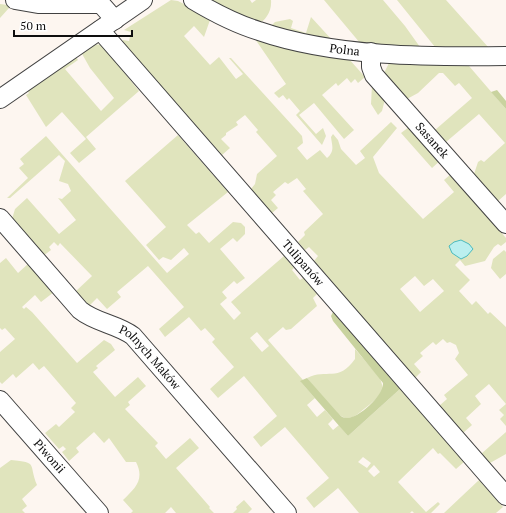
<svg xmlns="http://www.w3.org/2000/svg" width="506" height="513" font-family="'PT Serif',serif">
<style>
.green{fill:#e0e4bd;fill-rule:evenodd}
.forest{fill:#c9d39f}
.water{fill:#bbefef;stroke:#4ababe}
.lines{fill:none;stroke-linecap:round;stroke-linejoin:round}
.street-casing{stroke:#414141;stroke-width:20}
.street{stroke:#fff;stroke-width:18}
.labels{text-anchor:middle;stroke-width:4;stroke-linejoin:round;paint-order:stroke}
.street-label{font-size:12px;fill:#0e0e0e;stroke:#fff}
</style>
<rect width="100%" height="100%" fill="#fdf6f0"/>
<path class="green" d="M171,0l7,1 29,15 3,4 -6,17 -10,-11 -10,10 26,29 9,-8 17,22 7,-5 -14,-16h2l71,78 1,7 -6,5 10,12 13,-10 7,8c8,-7 5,-12 4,-21l2,-3 5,6 3,9 15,16 9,-7 -5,-7 31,-29 6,6 -24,29 6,16 44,46 31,-27 -10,-12 7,-6 55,64v4l-5,4 -3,-2 -4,3 -9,14 -20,5 -5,-6 -5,5 15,15 -11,11 13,14 4,-4 12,13 2,-2 16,15v99l-6,-7 4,-4 -5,-5 7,-6 -17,-20 -14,12 6,8 -15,14 6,7 -9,8 -24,-27 8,-7 -3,-4 24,-20 -13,-16 4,-6 -3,-8 -6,-3 -3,1 -4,-4 -7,6 -3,-3 -13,11 3,3 -9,8 7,8 -6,6 -101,-117 4,-5 -9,-9 -4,3 -7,-8 7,-7 -1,-3 19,-18 -20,-23 3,-2 -9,-11 -9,6 -3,-2 -12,10 3,3 -5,5 7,8 -6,5 -21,-24 4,-5 2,-10 20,-18 -21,-24 2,-2 -13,-15 -9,7 2,3 -12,8v2l-5,4 9,9 -8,7 -100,-113 1,-2 6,1 2,-9 -7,-2zM415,276l9,10 9,-7 11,12 -24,21 -20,-23z
M206,0h44l2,3 4,-3h15c1,12 -5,20 -15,26z
M324,0h59l22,26 15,21 -60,-4z
M397,0h49l43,48 -54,-1z
M0,4l8,1 1,3 -9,10z
M311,17l22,24 -58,-12 -3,-4 3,-3 15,-3 3,2 -2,7 15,5z
M255,39l94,20 16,18 -7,6 -3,-4 -4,4 -4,-5 -9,8 -2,-3 -14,12 32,35 -10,9 -30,-36 -15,12 17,19 7,-6 3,8 -4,9 -26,-30 4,-4 -11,-13 -2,2 -4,-5 -4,3 -5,-5 12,-9z
M93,44l9,1 37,46 -53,46 10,12 -17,14 -9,-10 16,-14 -24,-27 -16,15 -20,-32 3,-2 -4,-5 51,-31 2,3 -13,9 36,42 13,-13 -24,-30 -9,-16z
M389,63l80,3 37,43v85l-8,7 -24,-27 4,-12 3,-2 3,2 21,-19 -26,-29 -33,28 -11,-12 37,-32 -13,-15 -4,3 -12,-13h-4l-21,20 -11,6 -23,-26z
M372,85l13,14 -3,12 -4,4 -7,-11z
M409,127l33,32 -10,9 -31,-35z
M178,135l50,57 -41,33 9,9 3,-2 10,11 24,-21 8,1 4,4v7l-8,8 -4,-4 -13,11 25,29 -8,6 -3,-3 -12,11 5,6 -7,6 14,16 7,-7 -10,-11 53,-46 10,12 -2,2 8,10 3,-2 14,16 -4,4 4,8 -26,23 -5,1 -3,-3 -15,13 35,40 -2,2 14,16 -8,7 10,12 8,-7 8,9 -5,5 5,6 6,-5 9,11 52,-47 64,73 -8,7 -16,-16 -2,1 -5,-6 -35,34 28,30 12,-10 2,2 -9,9h-17l-2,-2 -2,2h-51l-21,-25 -24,20 -8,-10 23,-20 -44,-51 -24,20 -8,-10 24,-21 -33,-40 -26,22 -8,-9 24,-22 -22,-25 3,-3 -10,-11 -4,3 -12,-14 -24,20 -6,-8 25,-22 -36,-41 -31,26 4,5 -14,12 -10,-11 -9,9 -13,-15 17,-16 -32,-33 -2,3 -4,-4 -5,5 2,3 -8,6 -31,-37 3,-10 12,-11 32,36 17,-14 -18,-22 4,1 9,-8 -3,-7 -9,-3 6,-20 -6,-6 -49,43h-3l21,-20 -9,-10 5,-4 -4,-5 26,-23 121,137 22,-19 -5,-6 -13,12 -8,-3 -4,3 -13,-15 20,-18 -41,-46zM257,332l12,14 -7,6 -12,-14zM363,457l8,6 -4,5 -9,-6zM374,465l6,7 -6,5 -6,-6z
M504,250l2,2v22l-6,5 -9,-11 2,-9z
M6,258l12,15 11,-10 25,29 -13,10 -6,-7 -13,12 2,2 2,-2 6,5 45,51 27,-23 7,4 4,6 -19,16 2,2 -5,4 22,25 23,-20 8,9 -18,16 2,3 -5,4 33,34 -3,3 11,13 24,-21 9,10 -23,20 34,39 -1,1 5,5h-38l-5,-6 -6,6h-34l2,-2 -10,-11c12,-12 22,-20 13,-38h-10l-17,-24 -5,5 -10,-11 -18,16 3,4 -10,9 -7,-9 4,-3 -3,-3 -4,3 -14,-16 11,-9 3,3 16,-15 -4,-4 5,-5 -32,-37 -5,4 -6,-7 -17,15 -3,-4 -11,10 -2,-2v-30l15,-13 -10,-11 -3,2 -2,-2v-65z
M355,349l25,29 3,10c-4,9 -11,15 -19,21 -5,4 -11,10 -18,9 -10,-1 -32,-31 -39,-40 20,-10 31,5 48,-19z
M506,432v22l-16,9 -9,-9z
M11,460c28,3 17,3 26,25l-15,14 5,7 -5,4 3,3h-25v-45z
M479,480l24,27 -7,6h-52z
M244,500l8,9 -4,4h-15l4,-4 -1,-2z"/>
<path class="forest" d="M497,90l9,11v8l-15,-17z
M333,312l67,77 -52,47 -48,-55 7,-3 30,34c3,3 5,6 10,6 12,0 37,-23 36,-35l-50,-62 -2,-5z"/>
<path class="water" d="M461,240l8,4 4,5 -6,7 -6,3 -9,-6 -3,-7 5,-4z"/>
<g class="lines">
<defs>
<g id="street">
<path d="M15,0l23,4h63l14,16"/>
<path id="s1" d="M193,0c20,12 43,24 66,31 75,26 168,26 247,25"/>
<path id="s2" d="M100,30l406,466"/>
<path id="s3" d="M371,52v15l3,8 132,149"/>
<path d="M0,99l143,-99"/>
<path id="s4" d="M0,218l80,92c16,13 37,14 53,26l154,177"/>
<path id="s5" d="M0,400l99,113"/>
</g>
</defs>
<use href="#street" class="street-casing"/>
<use href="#street" class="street"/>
</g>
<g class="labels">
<g class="street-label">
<text dy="4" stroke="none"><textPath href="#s1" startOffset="161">Polna</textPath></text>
<text dy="4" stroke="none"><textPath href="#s3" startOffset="111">Sasanek</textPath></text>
<text dy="4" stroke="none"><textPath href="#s2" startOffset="309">Tulipanów</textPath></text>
<text dy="4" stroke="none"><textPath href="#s4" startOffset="208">Polnych Maków</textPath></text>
<text dy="4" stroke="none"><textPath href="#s5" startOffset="75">Piwonii</textPath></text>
</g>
</g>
<path d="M14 30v6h118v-6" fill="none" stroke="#0e0e0e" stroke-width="2"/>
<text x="20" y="30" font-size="12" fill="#0e0e0e" stroke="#ffffff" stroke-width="3" paint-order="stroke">50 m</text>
</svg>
